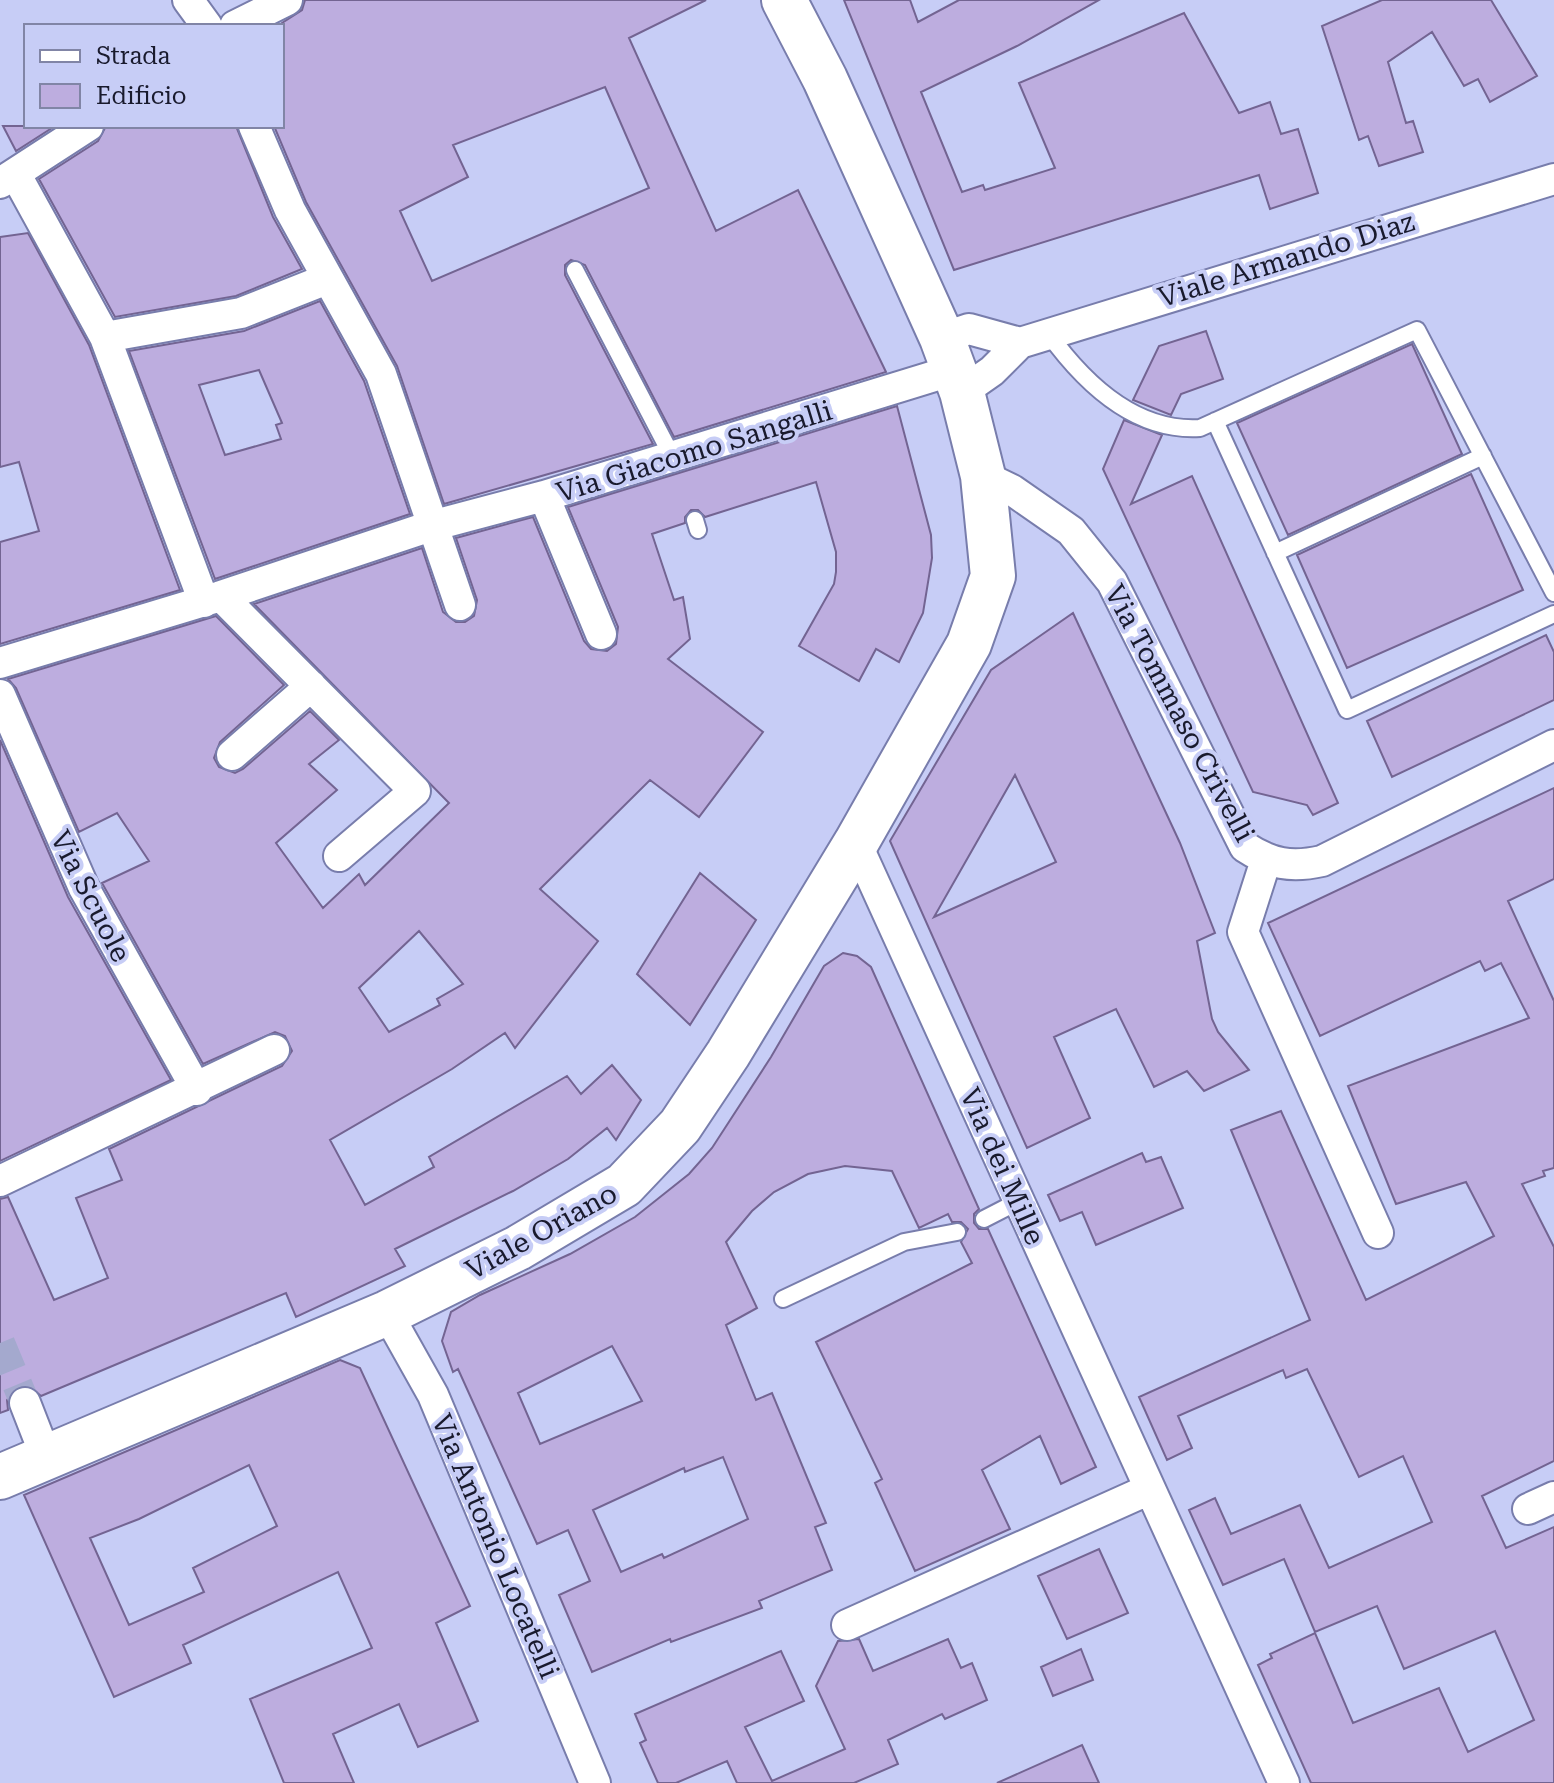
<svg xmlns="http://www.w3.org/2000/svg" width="1554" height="1783" font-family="'Roboto Serif',serif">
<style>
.building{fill:#bdaddf;stroke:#736492;stroke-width:2;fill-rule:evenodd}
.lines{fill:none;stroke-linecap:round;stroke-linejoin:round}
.street-tunnel{stroke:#a4a9ce;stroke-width:30;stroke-dasharray:30 15;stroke-linecap:butt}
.lane-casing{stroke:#787dac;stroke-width:20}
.street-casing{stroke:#787dac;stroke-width:34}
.secondary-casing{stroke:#787dac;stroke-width:48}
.lane{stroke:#fff;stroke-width:16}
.street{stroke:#fff;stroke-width:30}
.secondary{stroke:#fff;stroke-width:44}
.labels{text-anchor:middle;stroke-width:8;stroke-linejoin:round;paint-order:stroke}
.street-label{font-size:28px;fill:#191a2d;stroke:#c7cdf6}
</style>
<rect width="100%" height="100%" fill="#c7cdf6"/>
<path class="building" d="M305,0h401l-77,38 87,193 82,-41 88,182 -212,65 -89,-172 -14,-5 -6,5v10l88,169 -209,60 -47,-138 -91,-164 -32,-76h8v-103l20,-13zM605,87l44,101 -217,93 -32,-70 68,-34 -15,-32z
M844,0h66l8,22 41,-22h140l-82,46 -96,46 41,100 21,-7 2,5 70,-22 -36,-85 165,-70 55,100 31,-11 11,32 17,-5 20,64 -48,16 -11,-34 -305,95z
M1382,0h109l46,76 -47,26 -12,-23 -14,7 -32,-54 -44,30 18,61 7,-2 10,31 -44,14 -11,-30 -9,4 -37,-114z
M3,126h52l-39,25z
M106,126h130l37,91 29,52 -66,27 -121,21 -76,-138 59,-38z
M28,233l61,112 91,245 -180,54v-102l39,-11 -20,-69 -19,5v-230z
M320,301l44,80 46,133 -195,65 -86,-228 115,-20zM259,370l23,53 -6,2 5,14 -56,16 -26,-70z
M1206,331l17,48 -42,15 -10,21 -38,-15 26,-54z
M1412,344l50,110 -174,81 -51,-112z
M897,406l34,129 1,23 -9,55 -24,49 -23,-13 -17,32 -60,-35 35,-62 2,-12v-20l-20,-70 -111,35 -7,-7h-7l-6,7v6l-33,11 22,66 9,-3 7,42 -22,20 95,73 -64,85 -49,-37 -110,109 58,52 -83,107 -10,-15 -53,36 -122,71 35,65 69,-38 -5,-10 138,-81 14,18 31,-29 29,35 -25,40 -9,-12 -39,31 -55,32 -118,58 10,17 -109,51 -10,-24 -245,103 -13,-11 -10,2 -11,13 1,10 -8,3v-214l8,-2 46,103 54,-22 -32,-80 46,-18 -13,-31 173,-83 10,-15 -7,-15 -10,-4 -72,32 -101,-181 47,-22 -32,-48 -38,19 -63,-144 -8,-9 208,-63 68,69 -64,57 -6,16 5,9 16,6 8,-4 67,-58 29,29 -30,24 28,26 -61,53 47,65 36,-34 6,11 84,-82 -195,-199 168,-56 21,64 13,10h9l9,-6 3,-16 -21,-62 77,-21 51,124 7,8 16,2 9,-7 2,-17 -50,-120zM419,931l44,53 -26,15 3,6 -51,27 -30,-44z
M1124,420l38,15 -31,69 61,-28 146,327 -25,12 -6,-10 -54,-13 -150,-323z
M1471,474l52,116 -176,78 -50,-113z
M1073,613l107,230 35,90 -18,8 15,78 6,13 31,38 -45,21 -17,-20 -33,16 -38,-78 -62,28 36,81 -63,30 -137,-307 101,-171zM1015,775l41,87 -122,55z
M1546,635l8,17v48l-162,77 -25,-56z
M0,740l68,157 103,183 -171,81z
M1554,788v91l-46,22 46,100v167l-11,3 2,5 -23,8 32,63v214l-72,35 24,52 48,-21v256h-243l-53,-118 14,-7 -2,-4 45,-21 38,90 86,-35 29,64 66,-32 -39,-89 -91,38 -27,-63 -62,26 -31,-73 -61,26 -34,-75 26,-12 16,36 69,-29 29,63 103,-46 -29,-66 -44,21 -52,-108 -21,9 -3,-8 -105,46 14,32 -25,12 -28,-63 171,-77 -79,-190 50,-19 85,189 128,-64 -28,-54 -70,22 -48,-118 181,-68 -28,-55 -16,8 -5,-10 -160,75 -52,-113z
M700,873l56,47 -66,105 -53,-51z
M843,953l14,3 14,11 108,242 -5,5v9l5,6h9l108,238 -35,17 -21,-48 -58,34 28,59 -95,42 -40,-88 7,-4 -66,-137 156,-79 -11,-21 7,-13 -7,-7h-9l-4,-8 -29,14 -27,-57 -47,-5 -37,8 -34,18 -22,19 -26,31 31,66 -31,17 30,75 16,-7 54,130 -11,4 17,43 -73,31 3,7 -91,34 -1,-3 -78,33 -33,-77 31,-14 -22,-51 -31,14 -79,-175 -5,3 -11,-31 9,-29 29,-17 90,-41 65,-37 54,-43 23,-26 59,-91 53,-91zM612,1346l30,55 -102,43 -22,-51zM723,1457l25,62 -84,39 -2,-4 -41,18 -28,-62 91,-42 1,4z
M1142,1153l4,9 15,-5 22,51 -87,37 -14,-33 -22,9 -12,-26z
M340,1360l20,8 110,238 -34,17 42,98 -60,26 -19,-43 -66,30 21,49h-70l-34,-84 122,-51 -34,-76 -155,73 8,18 -77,34 -90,-202zM249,1465l28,61 -84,42 11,24 -75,33 -39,-87 49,-19z
M1099,1549l29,64 -61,26 -29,-63z
M859,1639l14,32 75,-32 13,29 11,-5 15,37 -42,19 -3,-5 -54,26 10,24 -44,19h-117l-10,-22 -51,22h-18l-18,-40 6,-3 -11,-26 146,-63 23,50 -59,26 27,54 73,-32 -29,-63 22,-45z
M1081,1649l12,31 -40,16 -12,-29z
M1082,1745l17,38h-102z"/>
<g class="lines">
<path class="street-tunnel" d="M0,1343l25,60"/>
<defs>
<path id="lane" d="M575,270l99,190
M1048,333c36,50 87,99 152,95l217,-98 137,263
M1215,421l132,289 207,-96
M695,520l3,10
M1275,553l208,-97
M984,1219l35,-18
M783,1299l121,-57 53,-10"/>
<path id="street" d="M188,0l19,26
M235,26l52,-26
M254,126l36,84 91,164 79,231
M16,175l89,162 99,265
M0,183l88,-57
M105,337l136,-24 86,-34
M942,338l27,-9 51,14
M962,392l30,-21 28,-28 534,-164
M983,476l29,14 59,41 41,51 133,265c26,17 46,21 77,14l232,-116
M544,496l57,138
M221,596l194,195 -76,65
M0,663l221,-67 210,-70 113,-30 410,-126
M0,695l84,193 113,202
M232,755l79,-69
M856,843l428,940
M1266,860l-23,72 135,301
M0,1181l274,-131
M387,1313l46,82 162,388
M25,1403l21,54
M1528,1509l26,-12
M847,1625l303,-136"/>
<path id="secondary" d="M0,1477l387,-164 131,-65 106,-63 56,-59 48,-72 128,-211 113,-199 24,-68 -10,-100 -21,-84 -20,-54 -117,-259 -41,-79"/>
</defs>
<use href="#lane" class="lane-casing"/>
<use href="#street" class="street-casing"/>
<use href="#secondary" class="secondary-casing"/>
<use href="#lane" class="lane"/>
<use href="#street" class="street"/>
<use href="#secondary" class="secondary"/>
</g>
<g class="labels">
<g class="street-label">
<text transform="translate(1286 259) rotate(-17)" y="10">Viale Armando Diaz</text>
<text transform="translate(694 451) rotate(-17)" y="10">Via Giacomo Sangalli</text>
<text transform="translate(1180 713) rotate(62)" y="10">Via Tommaso Crivelli</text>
<text transform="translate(91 896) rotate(63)" y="10">Via Scuole</text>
<text transform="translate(1003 1166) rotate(66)" y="10">Via dei Mille</text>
<text transform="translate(541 1231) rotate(-29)" y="10">Viale Oriano</text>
<text transform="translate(496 1546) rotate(67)" y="10">Via Antonio Locatelli</text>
</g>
</g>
<rect x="24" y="24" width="260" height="104" fill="#c7cdf6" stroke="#8185a6" stroke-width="2"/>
<rect x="40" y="50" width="40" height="12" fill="#ffffff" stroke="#8185a6" stroke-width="2"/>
<text x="96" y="64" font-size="24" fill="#191a2d">Strada</text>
<rect x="40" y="84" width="40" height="24" fill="#bdaddf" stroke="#8185a6" stroke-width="2"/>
<text x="96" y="104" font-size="24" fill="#191a2d">Edificio</text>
</svg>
